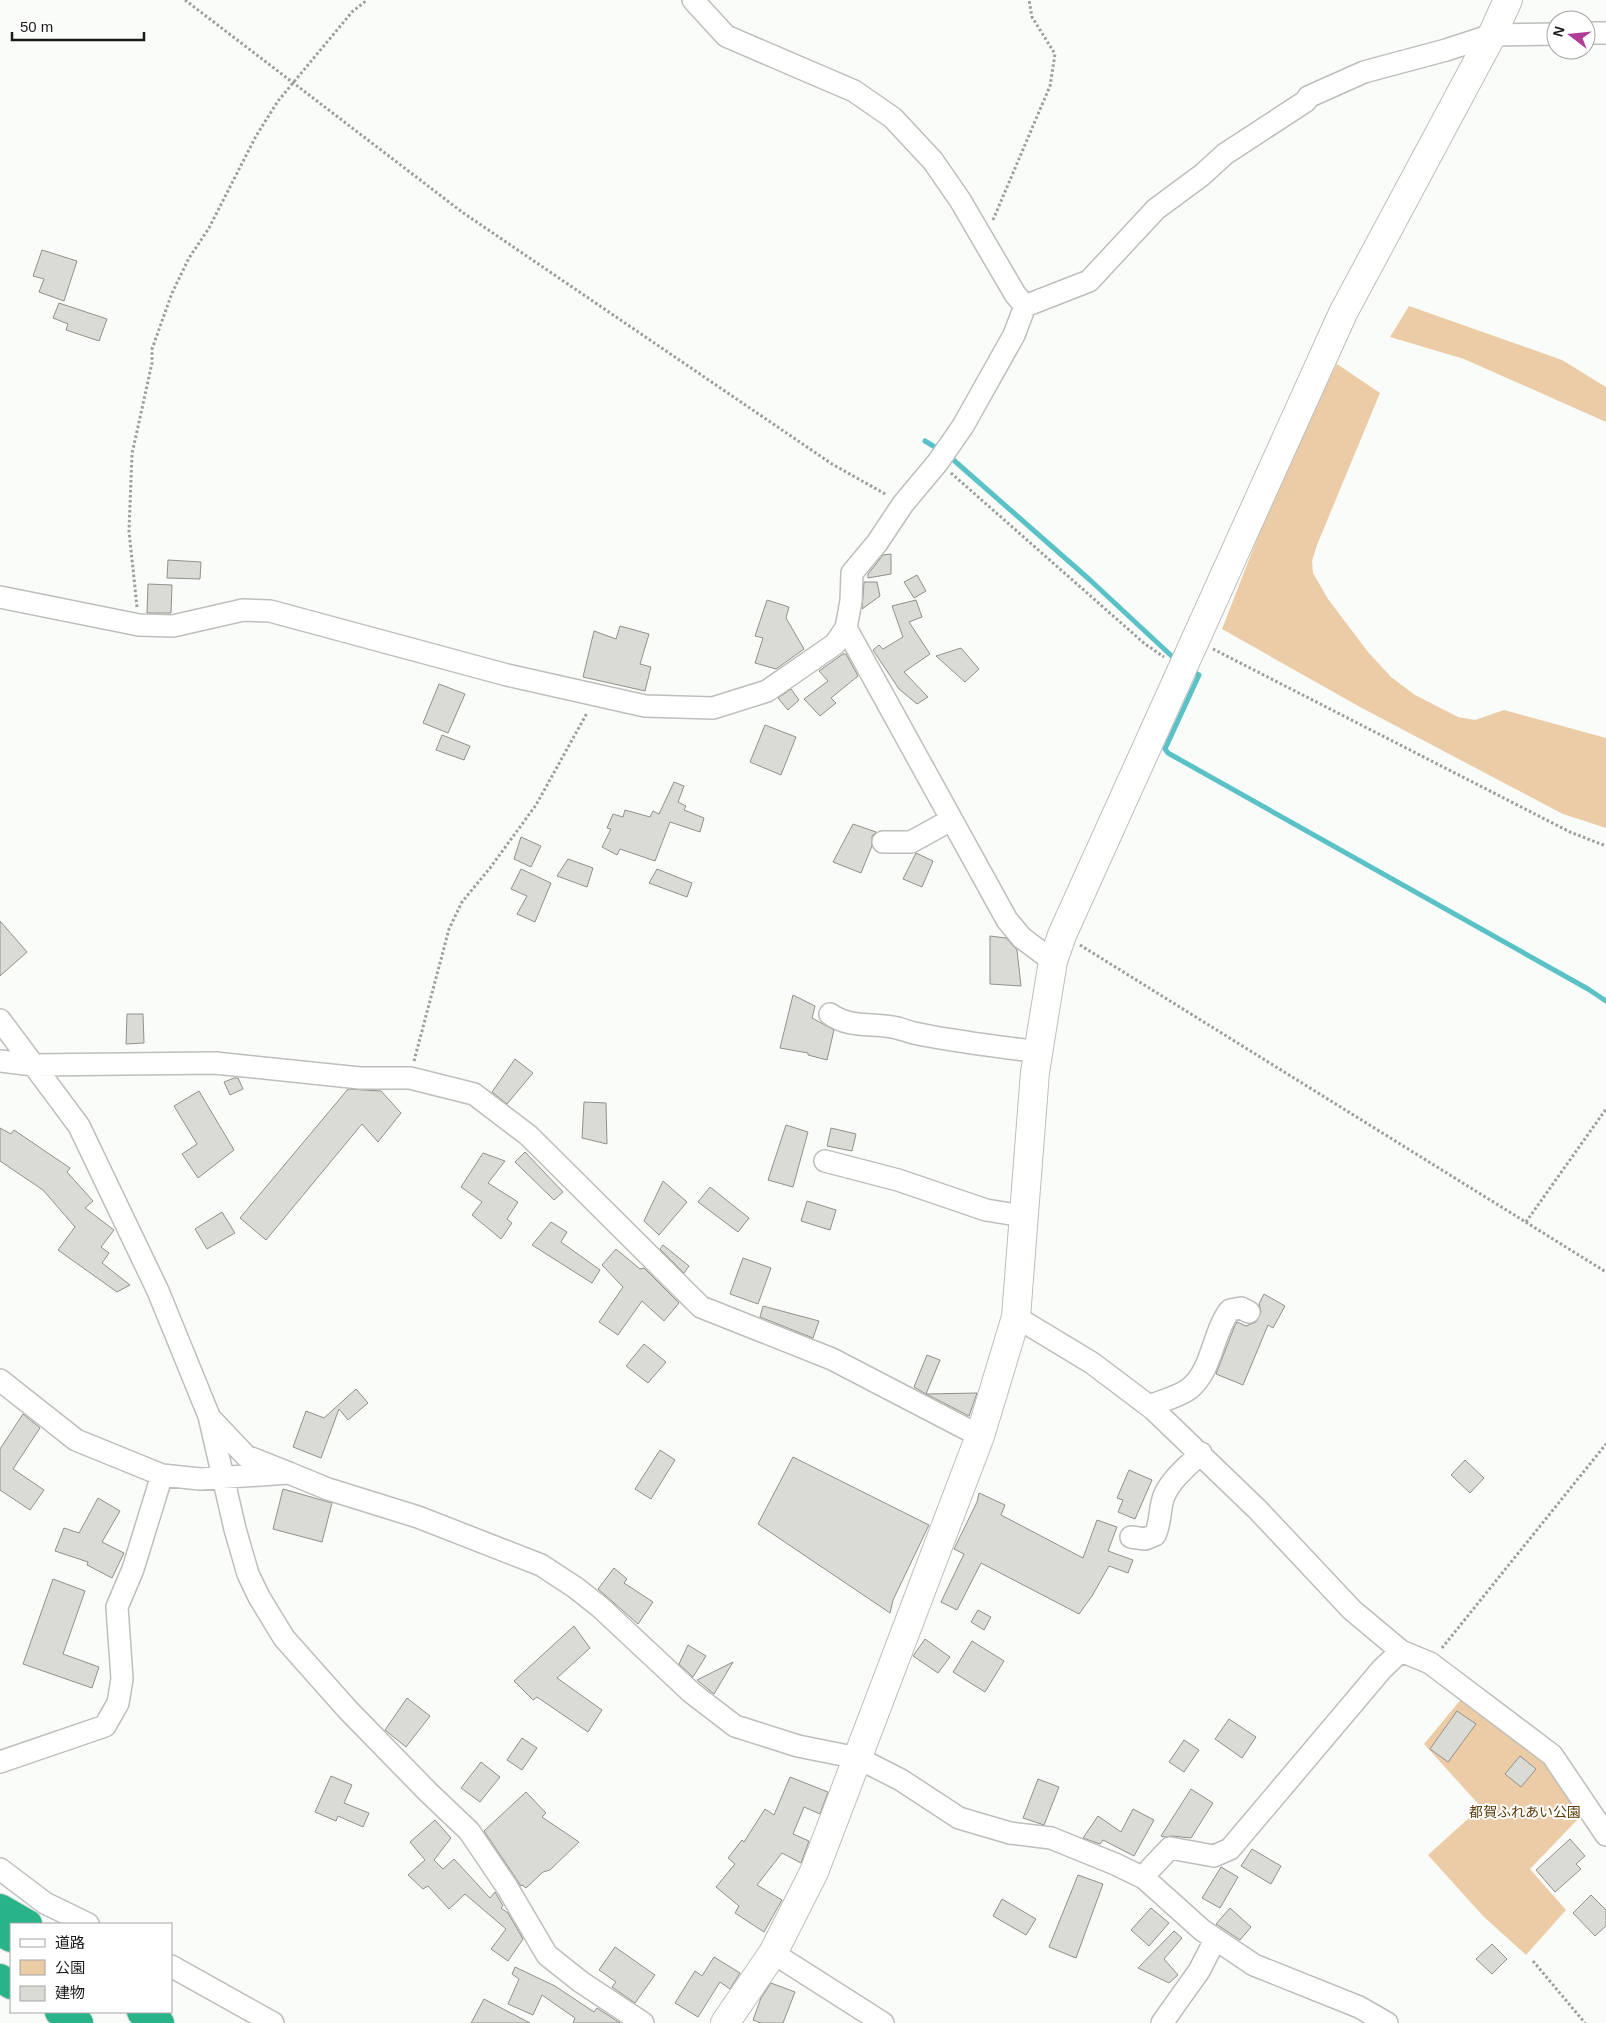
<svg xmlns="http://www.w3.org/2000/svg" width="1606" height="2023" font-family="Helvetica,'Noto Sans JP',sans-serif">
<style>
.green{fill:#eccca7}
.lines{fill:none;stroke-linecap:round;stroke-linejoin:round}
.stream{stroke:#5ac2c6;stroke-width:5}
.building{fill:#dbdbd6;stroke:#90908c}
.street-casing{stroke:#bcbfbb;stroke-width:24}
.secondary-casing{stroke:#bcbfbb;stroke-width:30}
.highway-casing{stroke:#d6d6d6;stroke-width:30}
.path{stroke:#9c9e9b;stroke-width:3;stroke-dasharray:2.5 2.5;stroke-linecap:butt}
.street{stroke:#fff;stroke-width:21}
.secondary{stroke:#fff;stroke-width:28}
.highway{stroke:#28b389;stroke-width:28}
.labels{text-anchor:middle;stroke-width:4;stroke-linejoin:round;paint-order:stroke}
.park-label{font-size:14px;fill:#5a3a07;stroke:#fff}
</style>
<rect width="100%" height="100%" fill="#f9fcf8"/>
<path class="green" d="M1409,306l153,54 44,27v35l-142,-63 -74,-22z
M1337,364l43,29 -63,152 -5,16 1,12 15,26 40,53 23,25 24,18 43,22 17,3 29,-10 102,28v90l-43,-14 -203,-107 -138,-78c35,-90 69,-180 115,-265z
M1462,1698l80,59 40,58 -52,54 36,41 -40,45 -43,-39 -55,-61 53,-48 -57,-63z"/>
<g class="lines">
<path class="stream" d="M925,441l15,9
M949,456l141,124 87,81
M1190,670l9,5 -34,74 3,4 420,236 18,12"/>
</g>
<path class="building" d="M42,250l35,11 -13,40 -25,-9 5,-13 -11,-3z
M59,303l48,16 -8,22 -33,-11 2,-6 -15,-6z
M891,554v20l-23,4v-4l15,-19z
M168,560l33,2 -1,17 -33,-1z
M917,575l9,16 -12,7 -10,-16z
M864,582h13l3,14 -18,13z
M148,584l24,1 -1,28h-24z
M767,600l22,7 -3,11 18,31 -28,20 -21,-6 8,-25 -8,-2z
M916,600l6,17 -13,5 21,32 -26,18 24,25 -11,7 -18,-15 -26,-39 6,-5 4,4 20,-12 -11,-31z
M620,626l29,8 -9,30 11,3 -6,24 -62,-14 11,-46 22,8z
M961,648l18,21 -14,13 -29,-26z
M843,654h3l12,22 -27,22 5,5 -16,13 -16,-17 24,-18 -9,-10z
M439,684l26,10 -17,39 -25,-10z
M791,689l8,11 -11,10 -10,-12z
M765,725l31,12 -15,38 -31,-13z
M442,735l28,11 -6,14 -28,-10z
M674,782l10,4 -6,16 8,4 -2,4 20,8 -4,14 -30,-10 -15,39 -35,-12 -3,6 -15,-8 9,-18 -4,-1 6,-14 10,3 2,-7 25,7 3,-6 6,3z
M853,824l23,8 -4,4v10l-11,27 -28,-11z
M521,837l20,9 -10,21 -17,-8z
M916,853l17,8 -11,26 -19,-8z
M568,859l25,9 -6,19 -30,-11z
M521,869l30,14 -16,39 -18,-8 10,-18 -16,-7z
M657,869l35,14 -5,14 -38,-14z
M0,921l27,31 -27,24z
M990,936l16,2 11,12 4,36 -31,-2z
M793,995l22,11 -3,12 22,12 -7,30 -19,-5v-2l-28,-5z
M127,1014h16l1,29 -18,1z
M515,1059l18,14 -26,31 -15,-12z
M234,1078h4l5,11 -13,6 -6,-13z
M348,1089l33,2 20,22 -23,29 -16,-18 -96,116 -26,-22z
M199,1091l35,59 -36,28 -16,-24 15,-10 -23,-38z
M584,1102l22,1 1,41 -25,-6z
M786,1125l22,7 -15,55 -25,-7z
M0,1128l11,6 3,-4 56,38 -3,4 26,29 -8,7 29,22 -13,17 8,6 -7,10 28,22 -13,7 -59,-42 17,-23 -32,-37 -43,-29z
M831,1128l25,6 -4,17 -25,-5z
M525,1152l38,40 -9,8 -39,-38z
M483,1153l22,8 -17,22 30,19 -11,17 5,4 -11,16 -29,-24 10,-13 -21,-15z
M663,1181l24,21 -28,33 -15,-14z
M710,1187l39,31 -11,14 -40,-30z
M807,1201l29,9 -6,20 -29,-9z
M222,1212l13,21 -28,16 -12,-20z
M551,1222l16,10 -6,10 39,28 -8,13 -60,-38z
M663,1245l26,21 -5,7 -24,-24z
M616,1249l24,20 4,-1 35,35 -15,18 -22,-20 -24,34 -19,-13 24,-35 -21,-22z
M743,1258l28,10 -13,36 -28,-10z
M1264,1294l21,12 -12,22 -5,-3 -25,60 -27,-11 19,-49 2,-3 9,4 10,-4 5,-10 -2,-8z
M763,1306l56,15 -6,17 -53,-21z
M644,1344l22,18 -18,21 -22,-17z
M927,1355l13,5 -14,34 -12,-7z
M356,1389l12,14 -20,17 -9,-11 -18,49 -28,-11 13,-36 18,7z
M977,1393l-8,23 -43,-22z
M23,1414l17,14 -27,41 31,21 -14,20 -30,-20v-41z
M660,1450l15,10 -24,39 -16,-10z
M793,1457l136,68 -36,75 -3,13 -132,-89z
M1465,1460l19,18 -14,15 -19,-18z
M1129,1470l23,10 -17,39 -17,-7 5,-12 -6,-2z
M283,1489l49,14 -10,39 -49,-13z
M979,1493l26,12 -4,10 82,43 14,-38 20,7 -9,24 25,9 -5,13 -19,-7 -17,30 -13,18 -98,-51 -24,47 -16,-8 23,-48 -10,-5 23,-47z
M98,1498l22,13 -18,31 22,11 -12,25 -25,-13 1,-3 -33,-11 9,-23 15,5z
M614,1568l13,11 -3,4 29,19 -15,22 -40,-35z
M53,1579l32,12 -22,63 36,13 -7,21 -69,-24z
M978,1610l13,7 -7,13 -13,-8z
M574,1626l16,22 -33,30 45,32 -14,22 -51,-35 -4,3 -19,-19z
M925,1639l25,18 -12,16 -25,-17z
M972,1641l32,20 -19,31 -32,-20z
M688,1645l18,11 -13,21 -14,-13z
M733,1662l-19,32 -17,-14z
M407,1698l23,18 -24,31 -21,-17z
M1457,1711l19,13 -28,38 -18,-13z
M1229,1719l27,18 -14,21 -27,-19z
M522,1738l15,10 -15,22 -15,-10z
M1184,1740l15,10 -15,22 -15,-10z
M1520,1756l16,13 -15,18 -16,-13z
M481,1762l19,15 -20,25 -19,-14z
M331,1776l21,9 -8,18 25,10 -6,14 -25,-11 -2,5 -21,-9z
M790,1777l38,15 -8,22 -16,-7 -11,27 16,7 -8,22 -19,-10 -25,32 25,15 -18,32 -29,-19 4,-7 -23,-19 19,-23 -7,-6 14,-18 2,2 21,-33 9,6z
M1038,1779l21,8 -15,38 -21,-7z
M1191,1789l22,14 -22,35 -19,-2 -8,1 -3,-1z
M526,1792l20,21 -4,4 37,25 -29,28 -7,2 -17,16 -4,-3 -1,1 -37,-55z
M1133,1809l21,11 -20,36 -31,-16 -3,4 -17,-6 15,-22 23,16z
M435,1820l16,18 -17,22 9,9 11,-10 36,39 5,-6 8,14 -2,2 7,5 15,26 -15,22 -17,-12 15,-20 -41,-35 -16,15 -21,-23 -5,3 -15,-14 17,-15 -15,-18z
M1570,1839l15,17 -9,8 5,5 -26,23 -19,-22z
M1252,1849l29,17 -10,18 -30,-18z
M1221,1867l17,10 -18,31 -18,-10z
M1078,1875l25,9 -27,74 -27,-11z
M1591,1895l15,15v16l-11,10 -22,-23z
M1002,1899l34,20 -10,16 -33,-19z
M1151,1908l18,15 -20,23 -18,-16z
M1230,1908l21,19 -11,13 -24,-16z
M1174,1931l8,7 -18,21 14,16 -9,8 -31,-15z
M1492,1944l15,15 -15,15 -16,-15z
M615,1947l40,28 -20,28 -23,-16 4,-5 -17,-12z
M714,1957l26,16 -10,16 -10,-7 -22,35 -23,-14 20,-32 7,5z
M515,1967l40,19 39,26 3,-4 23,15h-47l2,-5 -33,-23 -9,20 -25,-11 11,-25 -7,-5z
M771,1983l24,9 -12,31h-22l-8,-3 8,-22z
M484,1999l46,24h-59z"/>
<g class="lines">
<defs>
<path id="street" d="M693,0l33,36 128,55 39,27 40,43 27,39 55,94 10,12
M1586,33h20
M0,597l139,28 34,1 70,-16 27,1 237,64 138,31 68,2 54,-17 68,-47 11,-16 5,-27 1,-28 25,-30 26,-39 35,-42 25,-36 51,-91 11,-29 64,-25 67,-72 46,-34 23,-21 81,-53 2,-4 56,-25 82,-22 46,-15 64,-1
M846,628l161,292 15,18 31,23
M883,842h28l40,-22
M830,1014c19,14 40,9 62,13 7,1 14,4 22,6 41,9 83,13 124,19
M0,1020l79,106 79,165 51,125 26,113 13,45 11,23 25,41 64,72 80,82 41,39 38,56 40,68 34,27 62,41
M0,1061l33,4 182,-2 145,15h50l64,16 54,41 173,172 131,52 148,77
M825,1161l73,19 88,30 38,6
M1016,1317l76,46 61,46 105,101 94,100 49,41 29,12 122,92 54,80
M0,1380l76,60 86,35 38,4 89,-6 -43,-17 -36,-38
M1149,1406c12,-5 29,-9 40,-17 24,-19 23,-56 41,-79l11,-2 8,4
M289,1473l39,16 90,28 123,48 35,23 24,19 92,86 43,33 63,20 60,12 43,22 58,38 51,15 41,5 64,26 29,14 58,52 52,35 105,42 28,16
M1131,1537l14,2 10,-4c6,-12 4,-26 9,-39 7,-17 24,-30 37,-43
M0,1762l105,-36 13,-23 4,-24 -5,-72 16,-38 29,-94
M0,1869l45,34 43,21
M1144,1878l7,-10 19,-20 44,8 16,-7 152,-180 19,-18
M773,1953l110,70
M171,1966l102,57
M1162,2023l37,-52 16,-31"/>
<path id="secondary" d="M725,2023l48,-70 41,-81 166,-436 36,-119 19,-245 18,-111 9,-26 281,-622 149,-278 16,-35"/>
<path id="highway" d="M0,1908l28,16
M0,1932l11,6
M0,1978l11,7
M59,2012l20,11
M141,2012l19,11"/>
</defs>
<use href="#street" class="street-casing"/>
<use href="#secondary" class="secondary-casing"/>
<use href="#highway" class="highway-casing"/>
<path class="path" d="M185,0l277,212 370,252 55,31
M993,220l57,-134 5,-32 -23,-37 -3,-17
M951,473l194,171 19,13
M137,607l-8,-76 3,-77 20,-91v-14l20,-56 17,-35 20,-30 47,-92 22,-35 74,-89 15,-12
M1213,649l357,183 36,14
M1080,945l526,327
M414,1061l35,-132 13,-27 28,-34 46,-63 51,-92
M1526,1222l80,-113
M1442,1648l164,-204
M1533,1961l52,62"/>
<use href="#street" class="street"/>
<use href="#secondary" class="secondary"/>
<use href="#highway" class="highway"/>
</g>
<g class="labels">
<g class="park-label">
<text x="1525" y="1817">都賀ふれあい公園</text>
</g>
</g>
<rect x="10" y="1923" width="162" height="90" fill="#ffffff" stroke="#a3a4a3"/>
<rect x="20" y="1939" width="25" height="8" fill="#ffffff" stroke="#a3a4a3"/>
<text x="55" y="1948" font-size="15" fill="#1a1b19">道路</text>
<rect x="20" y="1960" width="25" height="15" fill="#eccca7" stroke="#a3a4a3"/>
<text x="55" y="1973" font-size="15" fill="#1a1b19">公園</text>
<rect x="20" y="1986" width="25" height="15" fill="#dbdbd6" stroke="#a3a4a3"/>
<text x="55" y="1998" font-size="15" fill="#1a1b19">建物</text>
<g transform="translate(1571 35) rotate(286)"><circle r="24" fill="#ffffff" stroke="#a3a4a3"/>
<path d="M0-4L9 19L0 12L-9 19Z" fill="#b03e98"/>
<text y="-8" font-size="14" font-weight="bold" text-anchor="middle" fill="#1a1b19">N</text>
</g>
<path d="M12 32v8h132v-8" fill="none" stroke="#1a1b19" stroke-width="2.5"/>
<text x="20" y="32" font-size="15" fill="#1a1b19" stroke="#ffffff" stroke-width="4" paint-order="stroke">50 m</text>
</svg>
